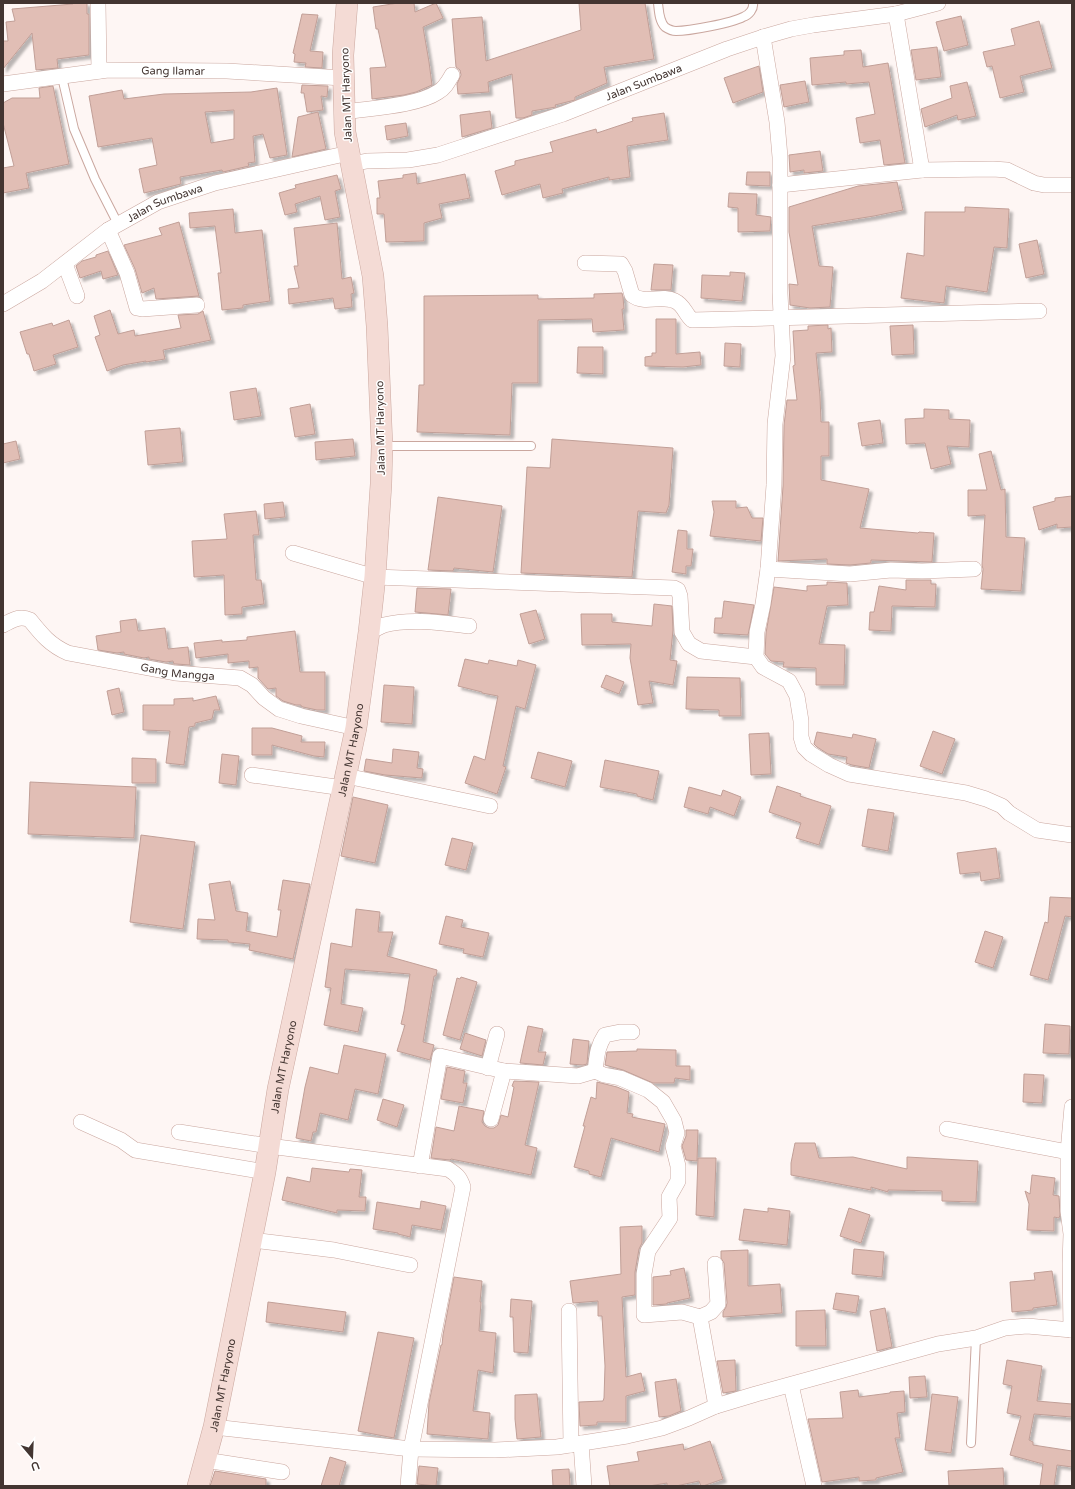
<svg xmlns="http://www.w3.org/2000/svg" width="1075" height="1489" font-family="'Varela Round',sans-serif">
<style>
.building{fill:#e1beb5;stroke:#c19f97;fill-rule:evenodd;filter:url(#shadow)}
.lines{fill:none;stroke-linecap:round;stroke-linejoin:round}
.lane-casing{stroke:#caa79f;stroke-width:10}
.street-casing{stroke:#caa79f;stroke-width:16}
.secondary-casing{stroke:#caa79f;stroke-width:22}
.lane{stroke:#fff;stroke-width:8}
.street{stroke:#fff;stroke-width:15}
.secondary{stroke:#f4dbd5;stroke-width:21}
.labels{text-anchor:middle;stroke-width:3;stroke-linejoin:round;paint-order:stroke}
.street-label{font-size:11px;fill:#433531;stroke:#fff}
</style>
<defs>
<filter id="shadow"><feDropShadow dx="3.5" dy="3.5" stdDeviation="1" flood-color="#0004"/></filter>
</defs>
<rect width="100%" height="100%" fill="#fef6f4"/>
<path class="building" d="M73,3h14v11h2v41l-32,4 1,9 -22,2 -4,-37 -29,36v-28h5l-2,-19 9,-1 -3,-12 61,-5z
M398,3h16l1,9 21,-9 7,15 -20,9 6,35 3,23 -16,7 -12,3 -32,4 -2,-31 16,-1 -8,-38h-2l-3,-22z
M579,3h66l9,56 -50,8 3,16 -32,14v3l-20,5 1,2 -24,4v4l-9,3h-7l-4,-44 -24,8 1,10 -31,2 -1,-10 4,-9 -1,-5 -4,-3 -4,-48 30,-2 4,44 95,-31z
M302,14l16,1 -8,36 13,1 -1,16 -17,-1 1,-4 -12,-1 1,-8 -2,-1z
M961,16l7,29 -24,6 -8,-29z
M1039,21l13,47 -32,8 4,16 -24,6 -8,-32 -5,1 -4,-15 32,-7 -4,-16z
M937,47l4,30 -25,3 -5,-30z
M861,50l2,17 25,-4 17,100 -21,2 -4,-25 -20,3 -4,-25 19,-4 -6,-32 -23,2v-2l-34,3 -2,-27 34,-3v-4z
M759,66l4,26 -30,11 -9,-25z
M805,81l4,21 -25,5 -4,-22z
M967,82l9,34 -18,4 -1,-5 -32,12 -4,-18 31,-11 -2,-12z
M302,85l26,1 -1,11 -6,-1 2,14 -16,2 -3,-19h-3z
M53,86l16,78 -43,9 3,15 -26,5v-25l11,-2 -11,-43v-20l9,-5h28l-1,-10z
M277,88l10,67 -17,3 -7,-24 -10,2 2,26 -7,1 1,3 -26,6 -1,-2 -42,7 1,7 -37,9 -5,-24 18,-4 -5,-27 -54,9 -9,-51 33,-6 2,9 40,-5 87,-2zM234,110v29l-23,4 -6,-31z
M490,111l2,17 -30,9 -2,-22z
M318,112l8,37 -34,8 6,-40z
M664,113l4,27 -41,6 3,31 -21,3v-3l-47,12 1,4 -20,5 -3,-14 -38,11 -7,-24 20,-6v-4l38,-9 -3,-10 46,-13 1,4 36,-12 -1,-3z
M406,123l2,13 -21,4 -2,-14z
M820,151l3,20 -19,2v-3l-14,2 -1,-17z
M747,172h23v14l-24,-1z
M416,173l1,11 48,-10 5,24 -31,6 3,14 -18,5v18l-38,1 -2,-28h-7v-16h3l-2,-17 25,-3v-3z
M337,175l4,14 -6,2 5,26 -15,3 -5,-24 -25,8 2,8 -12,3 -6,-22 17,-5 -1,-3z
M897,182l6,28 -29,6 -62,10 7,40 14,1 -3,40 -20,1 -20,-3 -1,-21 9,1 -9,-53v-25l69,-21z
M729,193l28,1 -1,21 15,2 -1,14 -32,1v-24l-10,-1z
M965,207l44,2 -2,39 -13,-1 -7,45 -41,-6 -2,17 -43,-5 6,-45 17,3 1,-44h40z
M233,209l2,24 27,-3 8,71 -27,4v3l-21,2 -4,-37h3l-6,-47 -25,2 -1,-15z
M179,222l20,74 -43,3 -2,-11 -12,5 -7,-24 -11,-24 38,-10 -3,-7z
M337,223l5,56 9,-2 3,16 -3,1 1,13 -17,2 -2,-11 -44,6 -1,-15 11,-1 -5,-22h4l-4,-38z
M1037,240l7,34 -18,4 -7,-34z
M108,251l10,24 -15,4 -2,-8 -21,7 -4,-12 6,-5 14,-4v-2z
M654,264l19,1 -2,25h-20z
M730,272l15,1 -3,28 -41,-3 1,-23 28,1z
M622,293l1,4 1,12h-2l2,21 -31,2 -1,-13 -54,1v63h-26l-2,52 -93,-3 2,-47h5v-89l114,-1v4l56,-1v-4z
M110,310l8,24 16,-4 1,6 46,-8 -3,-13 20,-1 5,-3 8,29 -48,10 2,9 -19,3v-1l-23,4 -16,6 -12,-34 5,-2 -6,-19z
M656,319h20v35l24,-2 1,13 -18,2 -38,-1v-9l7,-1v-3h4z
M69,320l9,27 -25,8 3,9 -22,7 -5,-17h-2l-7,-22 32,-9 1,3z
M828,325v4l3,-1 1,24 -16,1 4,43 1,26h8v34h-8v24l48,9 -9,39 58,5 1,-1 15,1 -2,29 -61,-2v3l-21,2 -23,-1v-5l-49,2 5,-75 1,-61 3,-25h10l-4,-34 2,-1 -2,-34 15,-1v-4z
M913,325l1,29 -22,1 -2,-29z
M725,343l16,1 -1,23 -16,-1z
M578,347h25v27l-26,-1z
M256,388l5,28 -27,4 -4,-28z
M310,404l5,30 -20,3 -5,-29z
M924,409l25,1v9l21,1 -1,27 -22,-1 4,18 -20,5 -6,-26 -19,1 -1,-25 19,-1z
M880,420l3,23 -21,3 -4,-23z
M180,428l3,34 -35,3 -3,-34z
M353,439l2,17 -39,4 -1,-18z
M552,439l121,9 -4,57 -3,8 -28,-2 -6,66 -111,-4 6,-106 23,1z
M16,441l4,18 -17,4v-19z
M991,451l10,39 4,-1 1,48 19,1 -4,53 -40,-2 2,-20 -1,-4 3,-50 -17,1v-26h19l-8,-36z
M1072,496v31l-15,1v-4l-18,6 -6,-23 22,-6v-3z
M438,497l64,9 -9,66 -39,-4 -1,3 -25,-1z
M712,501h24v7l11,-1 5,11h11l-2,23 -51,-5 4,-24z
M283,502l2,15 -20,2 -1,-15z
M256,511l3,24h-6l3,45h5l3,24 -22,3v7l-17,1 -1,-40 -30,2 -2,-36 35,-2 -3,-25z
M678,530l9,1v18h6l-2,17h-5v8l-14,-2z
M906,580h25v4h5l-1,23 -43,-1 -1,25 -22,-1 1,-18h4l5,-26 27,4z
M827,582l20,1 1,22 -21,1 -8,38 26,1 -1,40h-28v-17l-33,-1 1,-5 -13,-1 -6,-7 1,-21 8,-46 33,4v-5l20,-1z
M417,588l34,1 -3,26 -33,-3z
M724,601l30,4 -6,30 -34,-2 1,-15h7z
M654,604l18,2 1,24 -3,30 7,1 -4,24 -24,-4 4,22 -15,2 -8,-47 1,-14 -49,1 -1,-31h31v8l40,4z
M536,610l9,29 -16,5 -9,-30z
M136,619l2,12 27,-3 3,21 20,-2 2,18 -14,-1h-2l-1,-3 -7,1 -17,-3v-2l-5,1 -20,-4v-2l-7,1 -19,-3 -2,-14 25,-4 -1,-11z
M295,631l5,41h25v38h-8l-14,-3 -2,-1v-1h-5l-13,-4 -7,-5v-8l-8,1 -10,-11v-11l-9,1v-7l-21,2v-9l-32,4 -2,-15 28,-3v2l25,-2v-3z
M465,659l23,5 1,-4 28,6 1,-6 18,5 -11,44 -9,-3 -13,60 3,1 -9,27 -32,-11 9,-27 11,4 13,-64 -16,-3v-1l-24,-6z
M606,675l18,7 -5,12 -18,-7z
M687,677l53,1 1,38h-22v-6l-33,-1z
M384,685l30,2 -2,37 -31,-2z
M119,688l5,24 -12,3 -5,-24z
M216,696l4,14h-6l-2,9 -17,4v3l-6,1 -5,38 -18,-2 4,-32 -27,-1v-25h31v-6l19,-1v3z
M252,728h20l30,8 -1,6h24l-1,15 -10,-1 -42,-11v10h-20z
M933,731l22,8 -13,35 -22,-8z
M817,732l35,6 1,-4 23,5 -7,29 -17,-3 -6,-2 1,-6 -19,-3 -11,-7 -3,-3z
M769,733l2,41 -20,1 -2,-41z
M393,749l26,3 -2,16 6,1 -1,9 -37,-3 -21,-4 2,-12 26,4z
M538,752l34,9 -7,26 -34,-9z
M222,754l17,2 -3,29 -17,-2z
M132,758l24,1v24h-24z
M605,760l54,11 -6,29 -16,-4v-2l-37,-7z
M30,782l106,5 -2,51 -106,-4z
M777,786l24,8 -1,2 31,10 -12,39 -23,-7 5,-15 -32,-11z
M689,787l32,9 2,-6 18,7 -7,19 -24,-9 -2,7 -24,-7z
M353,797l35,8 -13,58 -34,-7z
M868,809l26,4 -6,38 -26,-5z
M141,835l54,7 -12,87 -53,-7z
M452,838l21,5 -7,27 -21,-5z
M996,848l4,30 -19,3 -1,-9 -20,2 -3,-21z
M283,880l27,4 -17,75 -44,-9 1,-6 -22,-2v-2l-31,-1 1,-20 17,1 -6,-36 21,-3 6,30 12,2 -2,18 31,6 4,-27h-3z
M1050,897l22,1v19l-7,-1 -17,64 -18,-5 15,-53 3,1z
M356,909l24,3 -2,20h15l-6,24 50,14 -1,6h-2l-11,66 11,3 -4,15 -33,-9 8,-26 -4,-1 3,-13 6,-37 -65,-5 -4,35 22,4 -5,24 -34,-7 7,-37 -6,-1 6,-44 21,4z
M446,916l17,4 -2,7 28,6 -6,24 -20,-4 1,-4 -25,-5z
M985,931l18,6 -10,31 -18,-6z
M461,977l16,5 -17,58 -17,-5 14,-57 3,1z
M1045,1024l25,2 -1,28 -26,-1z
M528,1026l15,3 -5,23h8l-3,13 -23,-2z
M465,1033l21,7 -4,16 -22,-7z
M573,1039l16,2 -2,23 -4,1 -13,-1z
M344,1045l42,9 -8,40 -23,-5 -7,31 -28,-7 -4,19h-3l-2,9 -15,-3 9,-51 5,-20 28,7z
M637,1049l39,1v16h14v14l-15,-2 -1,5h-21l-30,-13 -18,-5 2,-13 30,-1z
M447,1067l18,4 -2,12h4l-4,20 -22,-4z
M1024,1074l20,1 -2,28 -19,-1z
M514,1081l25,1 -14,63 12,3 -6,27 -80,-16 -1,1 -19,-2 5,-31 18,4 5,-25 25,5 -2,11 3,4 4,2h5l4,-3 3,-10 7,2 6,-30 -2,-1z
M597,1082l20,5 12,5 -2,21 6,1 -1,3 33,7 -6,28 -48,-14 -10,39 -12,-3v-3l-15,-4 11,-41h-2l8,-29 5,2z
M383,1099l21,6 -7,22 -20,-7z
M686,1130h12l-1,31 -11,-1 -4,-14 4,-10z
M795,1143h20l4,15 34,-1 54,12v-12l71,4 -2,41 -34,-1v-10l-54,-1v2l-17,-5v3l-80,-15v-12z
M698,1158h18l-2,59 -18,-2z
M312,1168l37,4 1,-3 12,1 -3,27h7l-1,14 -28,-1v3l-55,-13 5,-23 23,5z
M1032,1175l23,3 -2,17 6,1 1,19 -1,3 -5,-1v14l-27,-1 2,-26 -4,-13 5,3z
M421,1201l25,5 -5,24 -29,-5 -2,12 -12,-3v-1l-25,-4 4,-27 43,7z
M768,1208l22,3 -3,34 -48,-5 5,-31 24,3z
M849,1208l21,7 -9,28 -21,-7z
M642,1226v17l-3,6 -4,23v23l-13,2 4,80 15,-4 4,18 -19,5v26h-29v3l-17,1 -1,-24 24,-1 1,-3 1,-32 -3,-50h-4v-15l-25,2 -3,-22 51,-7 -1,-47z
M854,1249l30,3 -2,25 -30,-3z
M748,1250v36l32,-2 2,29 -59,4v-5l3,-5 1,-4 -3,-40 -3,-5v-7z
M684,1268l6,30 -23,5v1l-14,1v-28l18,-2 -1,-4z
M1052,1271l5,34 -24,3v2l-21,2 -2,-30 25,-2 -1,-7z
M454,1277l28,4 -2,21h1l-2,29 17,2 -3,40 -15,-3 -5,41 17,2 -2,26 -61,-5 2,-31 12,-58h1l1,-10z
M836,1293l23,3 -3,17 -23,-4z
M511,1299l21,2 -4,52 -14,-1 -1,-35h-3z
M268,1302l78,10 -3,20 -77,-10z
M885,1308l7,39 -15,4 -7,-40z
M825,1310l1,36h-30v-35z
M378,1332l36,6 -20,100 -36,-7z
M735,1360l1,31 -13,2 -6,-32z
M1007,1360l35,6 -5,35 35,3v13l-38,-3 -5,26 4,2v3l39,6v16l-15,-2 -3,21h-14l3,-22 -33,-9 11,-39 -14,-3 5,-27 -9,-2z
M925,1376l2,21 -17,1 -1,-21z
M676,1379l5,32 -12,5 -10,1 -4,-35z
M858,1390l1,7 31,-4v-1l14,-1 1,21 -8,1 3,25h-5l8,34 -27,6v2l-17,1v-4l-37,5 -14,-63 35,-1 -3,-26z
M537,1394l4,43 -24,2 -2,-20v-24z
M932,1394l26,3 -7,56 -26,-3z
M710,1441l13,38 -20,7h-2l-2,-5 -23,5h-9v-3l-18,3h-39l-3,-20 32,-5 -2,-9 46,-8 1,6z
M330,1457l16,5 -7,24h-18z
M419,1466l19,2 -2,18 -19,-2z
M1003,1468l1,18h-55l-1,-15z
M569,1469l1,17h-17l-1,-16z
M215,1471l51,8v7h-56z"/>
<g class="lines">
<defs>
<path id="lane" d="M658,3c1,8 1,18 7,24 3,2 7,4 11,4 13,0 56,-8 67,-14 6,-2 11,-8 10,-14
M62,77l12,52 21,50 23,45
M382,446h149
M971,1443l5,-105"/>
<g id="street">
<path d="M98,3l1,68"/>
<path d="M896,14l26,156"/>
<path d="M763,37l14,85 3,35v136l3,63 -8,68 -1,61 -6,84 -5,35 -6,28 -1,25 7,10 26,14 8,15 4,25v16l3,10 7,7 18,11 20,9 117,19 20,6 16,7 7,7 28,17 35,5"/>
<path id="s1" d="M3,84l105,-14 119,1 116,7"/>
<path d="M345,112c25,-4 72,-6 93,-20 7,-4 10,-10 14,-17"/>
<path id="s2" d="M351,164l16,-3 41,-1 30,-5 125,-41 164,-65 36,-12 28,-8 22,-4 83,-11 42,-11"/>
<path d="M780,185l142,-15 71,-1 14,1 27,13 10,2h28"/>
<path d="M108,230l19,43 10,35 5,1 55,-4"/>
<path d="M585,263l36,1 4,7 7,24c13,10 29,-1 43,6 9,4 10,13 17,19l347,-9"/>
<path d="M65,264l12,32"/>
<path id="s3" d="M3,304l39,-23 66,-51 50,-28 57,-19 134,-30"/>
<path d="M293,553l82,24 299,11 4,2 2,6 2,36 7,12 12,7 55,6"/>
<path d="M768,569l82,5 41,-4 31,1 52,-2"/>
<path id="s4" d="M3,625c10,-5 17,-10 27,-5 12,15 20,25 38,33l107,20 65,5 12,7 12,13 15,11 22,7 55,12"/>
<path d="M369,632c5,-2 10,-5 15,-7 27,-7 58,-2 85,1"/>
<path d="M252,775l91,13"/>
<path d="M346,776l144,30"/>
<path d="M632,1032h-12l-15,3c-8,12 -8,21 -10,36l9,4 16,3 28,12 15,12 11,19 3,12 -4,13 5,20v15l-9,16 1,21 -22,33 -4,23v41l38,-3 18,5"/>
<path d="M488,1068l9,-34"/>
<path d="M491,1119l13,-48"/>
<path d="M81,1122l40,18 14,10 130,22"/>
<path d="M947,1129l121,23"/>
<path d="M179,1132l90,14 179,23c8,5 12,8 15,18l-52,262 -3,37"/>
<path d="M420,1166l20,-110 64,15 74,5 17,-5"/>
<path d="M252,1240l82,10 76,15"/>
<path d="M715,1264l3,40 -7,8 -11,5 16,89"/>
<path d="M569,1311l2,134"/>
<path d="M1071,1330l-1,-66 1,-30 -3,-23v-59l4,-45"/>
<path d="M791,1385l23,101"/>
<path d="M214,1427l197,22 84,1 62,-3 70,-11 35,-8 27,-10 27,-12 40,-12 182,-50 38,-6 29,-10 22,-2 45,4"/>
<path d="M581,1443l3,43"/>
<path d="M205,1460l77,12"/>
</g>
<g id="secondary">
<path id="s5" d="M198,1486l16,-59 51,-255 13,-83 78,-361 13,-96 6,-55 6,-93 1,-38 -5,-120 -4,-50 -28,-144 -2,-77 4,-52"/>
</g>
</defs>
<use href="#lane" class="lane-casing"/>
<use href="#street" class="street-casing"/>
<use href="#secondary" class="secondary-casing"/>
<use href="#lane" class="lane"/>
<use href="#street" class="street"/>
<use href="#secondary" class="secondary"/>
</g>
<g class="labels">
<g class="street-label">
<text dy="4" stroke="none"><textPath href="#s1" startOffset="171">Gang Ilamar</textPath></text>
<text dy="4" stroke="none"><textPath href="#s2" startOffset="306">Jalan Sumbawa</textPath></text>
<text transform="translate(346 95) rotate(-92)" y="4">Jalan MT Haryono</text>
<text dy="4" stroke="none"><textPath href="#s3" startOffset="192">Jalan Sumbawa</textPath></text>
<text transform="translate(380 428) rotate(-91)" y="4">Jalan MT Haryono</text>
<text dy="4" stroke="none"><textPath href="#s4" startOffset="191">Gang Mangga</textPath></text>
<text dy="4" stroke="none"><textPath href="#s5" startOffset="752">Jalan MT Haryono</textPath></text>
<text dy="4" stroke="none"><textPath href="#s5" startOffset="428">Jalan MT Haryono</textPath></text>
<text dy="4" stroke="none"><textPath href="#s5" startOffset="104">Jalan MT Haryono</textPath></text>
</g>
</g>
<rect width="1075" height="1489" fill="none" stroke="#433531" stroke-width="8"/>
<g transform="translate(32 1457) rotate(161)" stroke="#ffffff" stroke-width="3" paint-order="stroke">
<path d="M0-3L7 15L0 10L-7 15Z" fill="#433531"/>
<text y="-6" font-size="11" font-weight="bold" text-anchor="middle" fill="#433531">U</text>
</g>
</svg>
